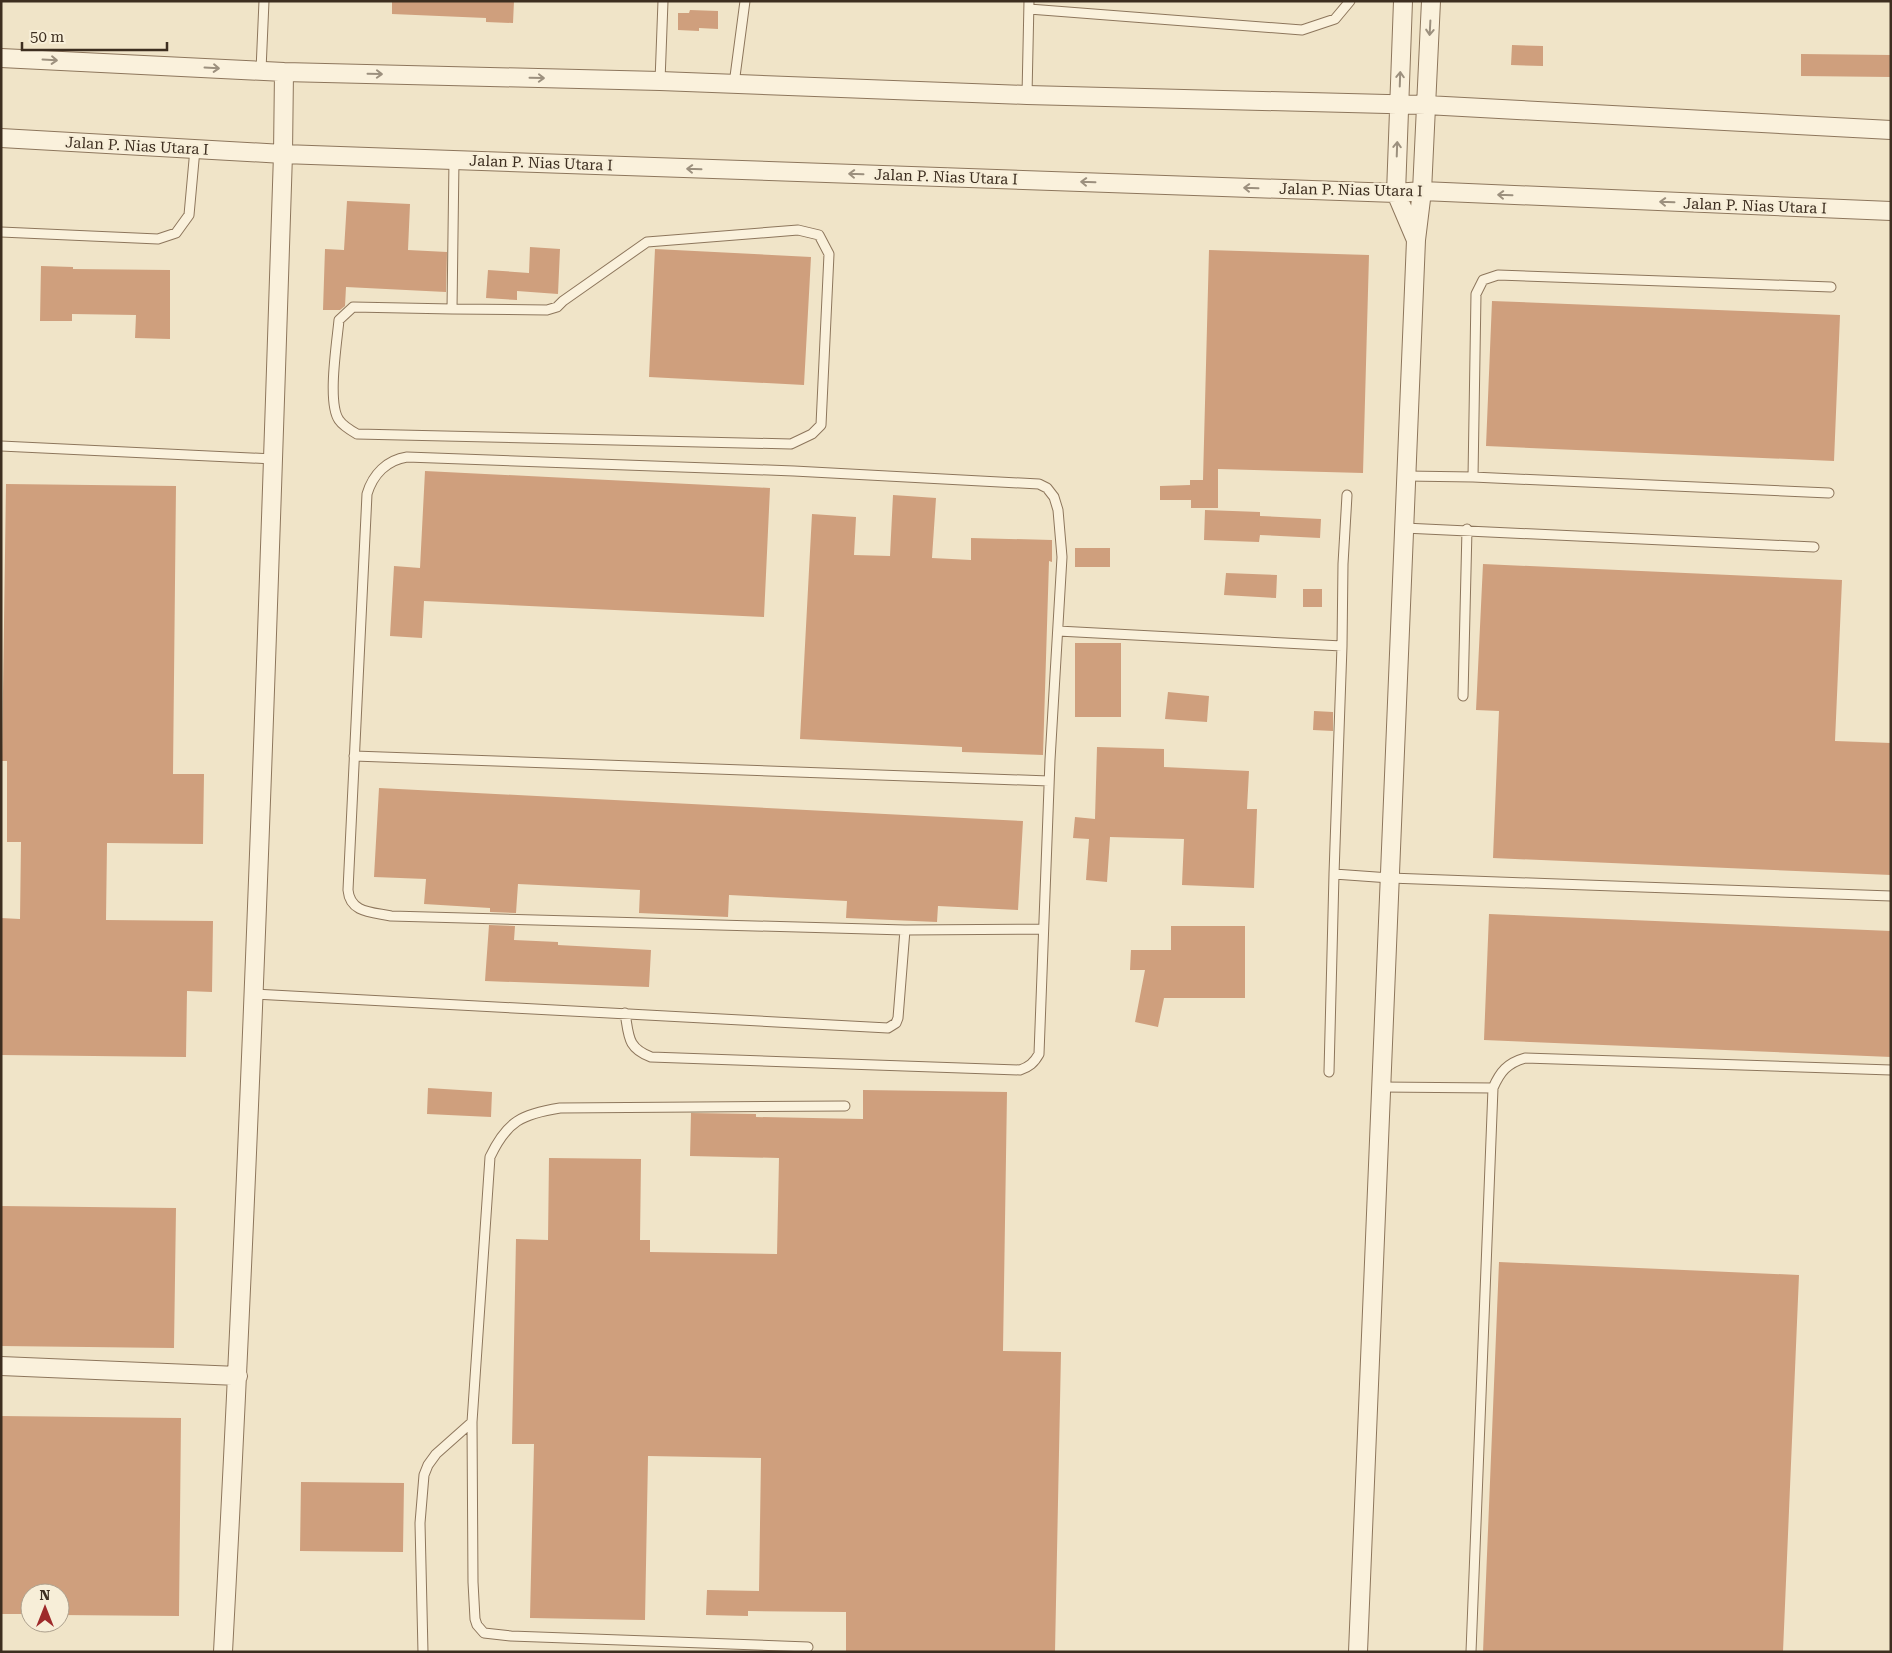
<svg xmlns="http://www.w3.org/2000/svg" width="1892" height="1653" font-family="'Roboto Serif',serif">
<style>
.building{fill:#cf9f7d}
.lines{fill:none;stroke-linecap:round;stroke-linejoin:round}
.lane-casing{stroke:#8d765c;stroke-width:11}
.street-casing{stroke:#8d765c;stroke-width:20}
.lane{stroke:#faf1dc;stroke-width:9}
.street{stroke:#faf1dc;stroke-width:18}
.oneway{stroke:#9c907e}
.labels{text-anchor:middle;stroke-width:4.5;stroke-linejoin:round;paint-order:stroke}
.street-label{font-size:15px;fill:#3d2e20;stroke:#f7eed8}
</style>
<rect width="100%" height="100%" fill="#f0e4c8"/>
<path class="building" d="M392,1h122l-1,22 -27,-1v-4l-94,-4z
M690,10l28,1v18l-19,-1v3l-21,-1v-17h11z
M1512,45l31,1v20l-32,-1z
M1801,54l90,1v22l-90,-1z
M347,201l63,3 -2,46 39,2 -1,40 -100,-5 -1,19 -5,4h-17l2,-61 19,1z
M530,247l30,2 -2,45 -41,-3v9l-31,-2 2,-28 41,3z
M655,249l156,8 -7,128 -155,-8z
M1209,250l160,5 -6,218 -145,-4v39h-27v-8h-31v-14l30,-1v-5h13z
M41,266l32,1v2l97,1v69l-35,-1 1,-23 -64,-1v7h-32z
M1492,301l348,14 -6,146 -348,-15z
M425,471l345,17 -6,129 -340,-16 -2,37 -32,-2 4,-70 26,2z
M6,484l170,2 -3,288h31l-1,70 -96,-1 -1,77 107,1 -1,71 -25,-1 -1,66 -185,-2v-137l19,1 1,-77h-14v-81h-5z
M893,495l43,3 -4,60 39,2v-22l81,2v22l-3,-1 -6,194 -81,-3v-5l-162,-8 12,-225 44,3 -2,38 36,1z
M1205,510l55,2v4l61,3 -1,19 -60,-3 -1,7 -55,-2z
M1075,548h35v19h-35z
M1483,564l359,16 -7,161 56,2v132l-398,-17 6,-147 -23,-1z
M1226,573l51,2 -1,23 -52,-3z
M1303,589h19v18h-19z
M1075,643h46v74h-46z
M1168,692l41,4 -2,26 -42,-3z
M1314,711l19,1v19l-20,-1z
M1097,747l67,2v18l85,4 -2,38h10l-3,79 -72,-3 2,-46 -74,-2 -3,45 -21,-2 3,-41 -16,-1 2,-21 20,2z
M379,788l644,33 -5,89 -80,-4 -1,16 -91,-4 1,-17 -118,-6 -1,22 -89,-4 1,-23 -122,-6 -2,29 -26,-1v-4l-66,-4 2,-25 -52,-2z
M1489,914l402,17v126l-407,-17z
M489,925l26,1 -1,14 44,2v3l93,5 -2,37 -164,-6z
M1171,926h74v72h-81l-6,29 -23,-5 10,-52h-15l1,-20h40z
M428,1088l64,4 -1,25 -64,-3z
M863,1090l144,2 -4,259 58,1 -6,300h-209v-40l-98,-1v5l-42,-1 1,-25 52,1 2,-133 -113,-2 -3,164 -115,-2 4,-174h-22l4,-205 32,1 1,-82 92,1 -1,81h10v12l127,2 2,-96 -89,-2 1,-43 65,1v3l107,2z
M1,1206l175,2 -2,140 -173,-2z
M1499,1262l300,13 -16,377h-300z
M1,1416l180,2 -2,198 -119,-1v-22h-30v21h-29z
M301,1482l103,1 -1,69 -103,-1z"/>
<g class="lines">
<defs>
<path id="lane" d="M1029,9l273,21 33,-11 15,-18
M261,70l3,-69
M660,81l3,-80
M734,84l11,-83
M1027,95l2,-94
M1,232l157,7 18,-6 13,-18 6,-66
M452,309l95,1 10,-3 6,-6 84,-59 151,-12 21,5 10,19 -8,171 -9,9 -21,10 -434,-10c-7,-4 -14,-8 -18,-14 -12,-17 -2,-78 0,-100l14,-13 99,2 2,-149
M1,446l272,13
M1406,476l67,1 356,16
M1473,477l3,-183 7,-14 15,-5 333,12
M1347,495l-4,69 -1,82 -8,228 56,4 501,18
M1404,528l410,19
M1058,631l284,15
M1463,696l4,-167
M354,756l695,25
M254,994l634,34 8,-5 2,-5 7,-88
M625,1013c4,23 2,35 26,44l369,13c9,-3 14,-7 19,-16l11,-294 12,-203 -4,-47 -4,-13 -7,-9 -8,-4 -245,-13 -387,-14c-20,3 -34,17 -40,37l-19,396c2,23 24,22 43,26l514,14 138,-1
M1329,1072l5,-198
M1381,1087l112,1 -22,564
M1493,1088c7,-16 14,-25 32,-30l366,12
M808,1647l-297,-11 -27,-3 -7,-8 -2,-6 -2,-37 -1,-160 18,-265c17,-36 32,-43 70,-49l285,-2
M423,1652l-3,-129 4,-48 4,-10 8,-11 36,-32"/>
<path id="street" d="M1403,1l-7,192 20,47
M1,58l283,14 376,9 367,14 399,10 465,25
M1,138l282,16 1113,39 26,-2 469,20
M1,1366l237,10
M223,1652c27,-499 44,-998 60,-1498l1,-82
M1358,1652l58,-1412 6,-49 9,-190"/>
</defs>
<use href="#lane" class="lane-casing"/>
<use href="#street" class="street-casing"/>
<use href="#lane" class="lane"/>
<use href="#street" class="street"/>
</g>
<defs><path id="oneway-shaft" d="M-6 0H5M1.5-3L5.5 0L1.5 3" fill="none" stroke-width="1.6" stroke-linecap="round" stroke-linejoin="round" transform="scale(1.25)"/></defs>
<g class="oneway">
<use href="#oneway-shaft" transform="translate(1430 28) rotate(93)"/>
<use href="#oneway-shaft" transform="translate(50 60) rotate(3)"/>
<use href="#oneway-shaft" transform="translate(212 68) rotate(3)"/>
<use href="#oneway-shaft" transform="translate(375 74) rotate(1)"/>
<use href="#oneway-shaft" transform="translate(537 78) rotate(1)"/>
<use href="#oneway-shaft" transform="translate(1400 79) rotate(-88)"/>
<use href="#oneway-shaft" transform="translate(1397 149) rotate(-88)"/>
<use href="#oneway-shaft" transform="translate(694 169) rotate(-178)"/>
<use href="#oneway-shaft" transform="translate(856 174) rotate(-178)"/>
<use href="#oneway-shaft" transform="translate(1088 182) rotate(-178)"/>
<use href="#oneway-shaft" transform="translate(1251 188) rotate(-178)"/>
<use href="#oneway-shaft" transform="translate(1505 195) rotate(-178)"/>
<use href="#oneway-shaft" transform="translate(1667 202) rotate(-178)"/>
</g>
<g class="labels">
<g class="street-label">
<text transform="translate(137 146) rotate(3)" y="5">Jalan P. Nias Utara I</text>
<text transform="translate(541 163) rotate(2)" y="5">Jalan P. Nias Utara I</text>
<text transform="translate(946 177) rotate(2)" y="5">Jalan P. Nias Utara I</text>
<text transform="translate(1351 190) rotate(1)" y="5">Jalan P. Nias Utara I</text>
<text transform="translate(1755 206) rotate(2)" y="5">Jalan P. Nias Utara I</text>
</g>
</g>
<rect width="1892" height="1653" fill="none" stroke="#3d2e20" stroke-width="5"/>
<g transform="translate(45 1608)"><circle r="24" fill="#f7eed8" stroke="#ada18e"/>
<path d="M0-4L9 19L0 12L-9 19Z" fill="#9e2a2b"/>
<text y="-8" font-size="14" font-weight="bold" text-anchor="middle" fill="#3d2e20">N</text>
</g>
<path d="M22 42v8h145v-8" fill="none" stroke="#3d2e20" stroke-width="2.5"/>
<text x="30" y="42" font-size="15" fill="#3d2e20" stroke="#f7eed8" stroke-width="4" paint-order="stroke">50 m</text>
</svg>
